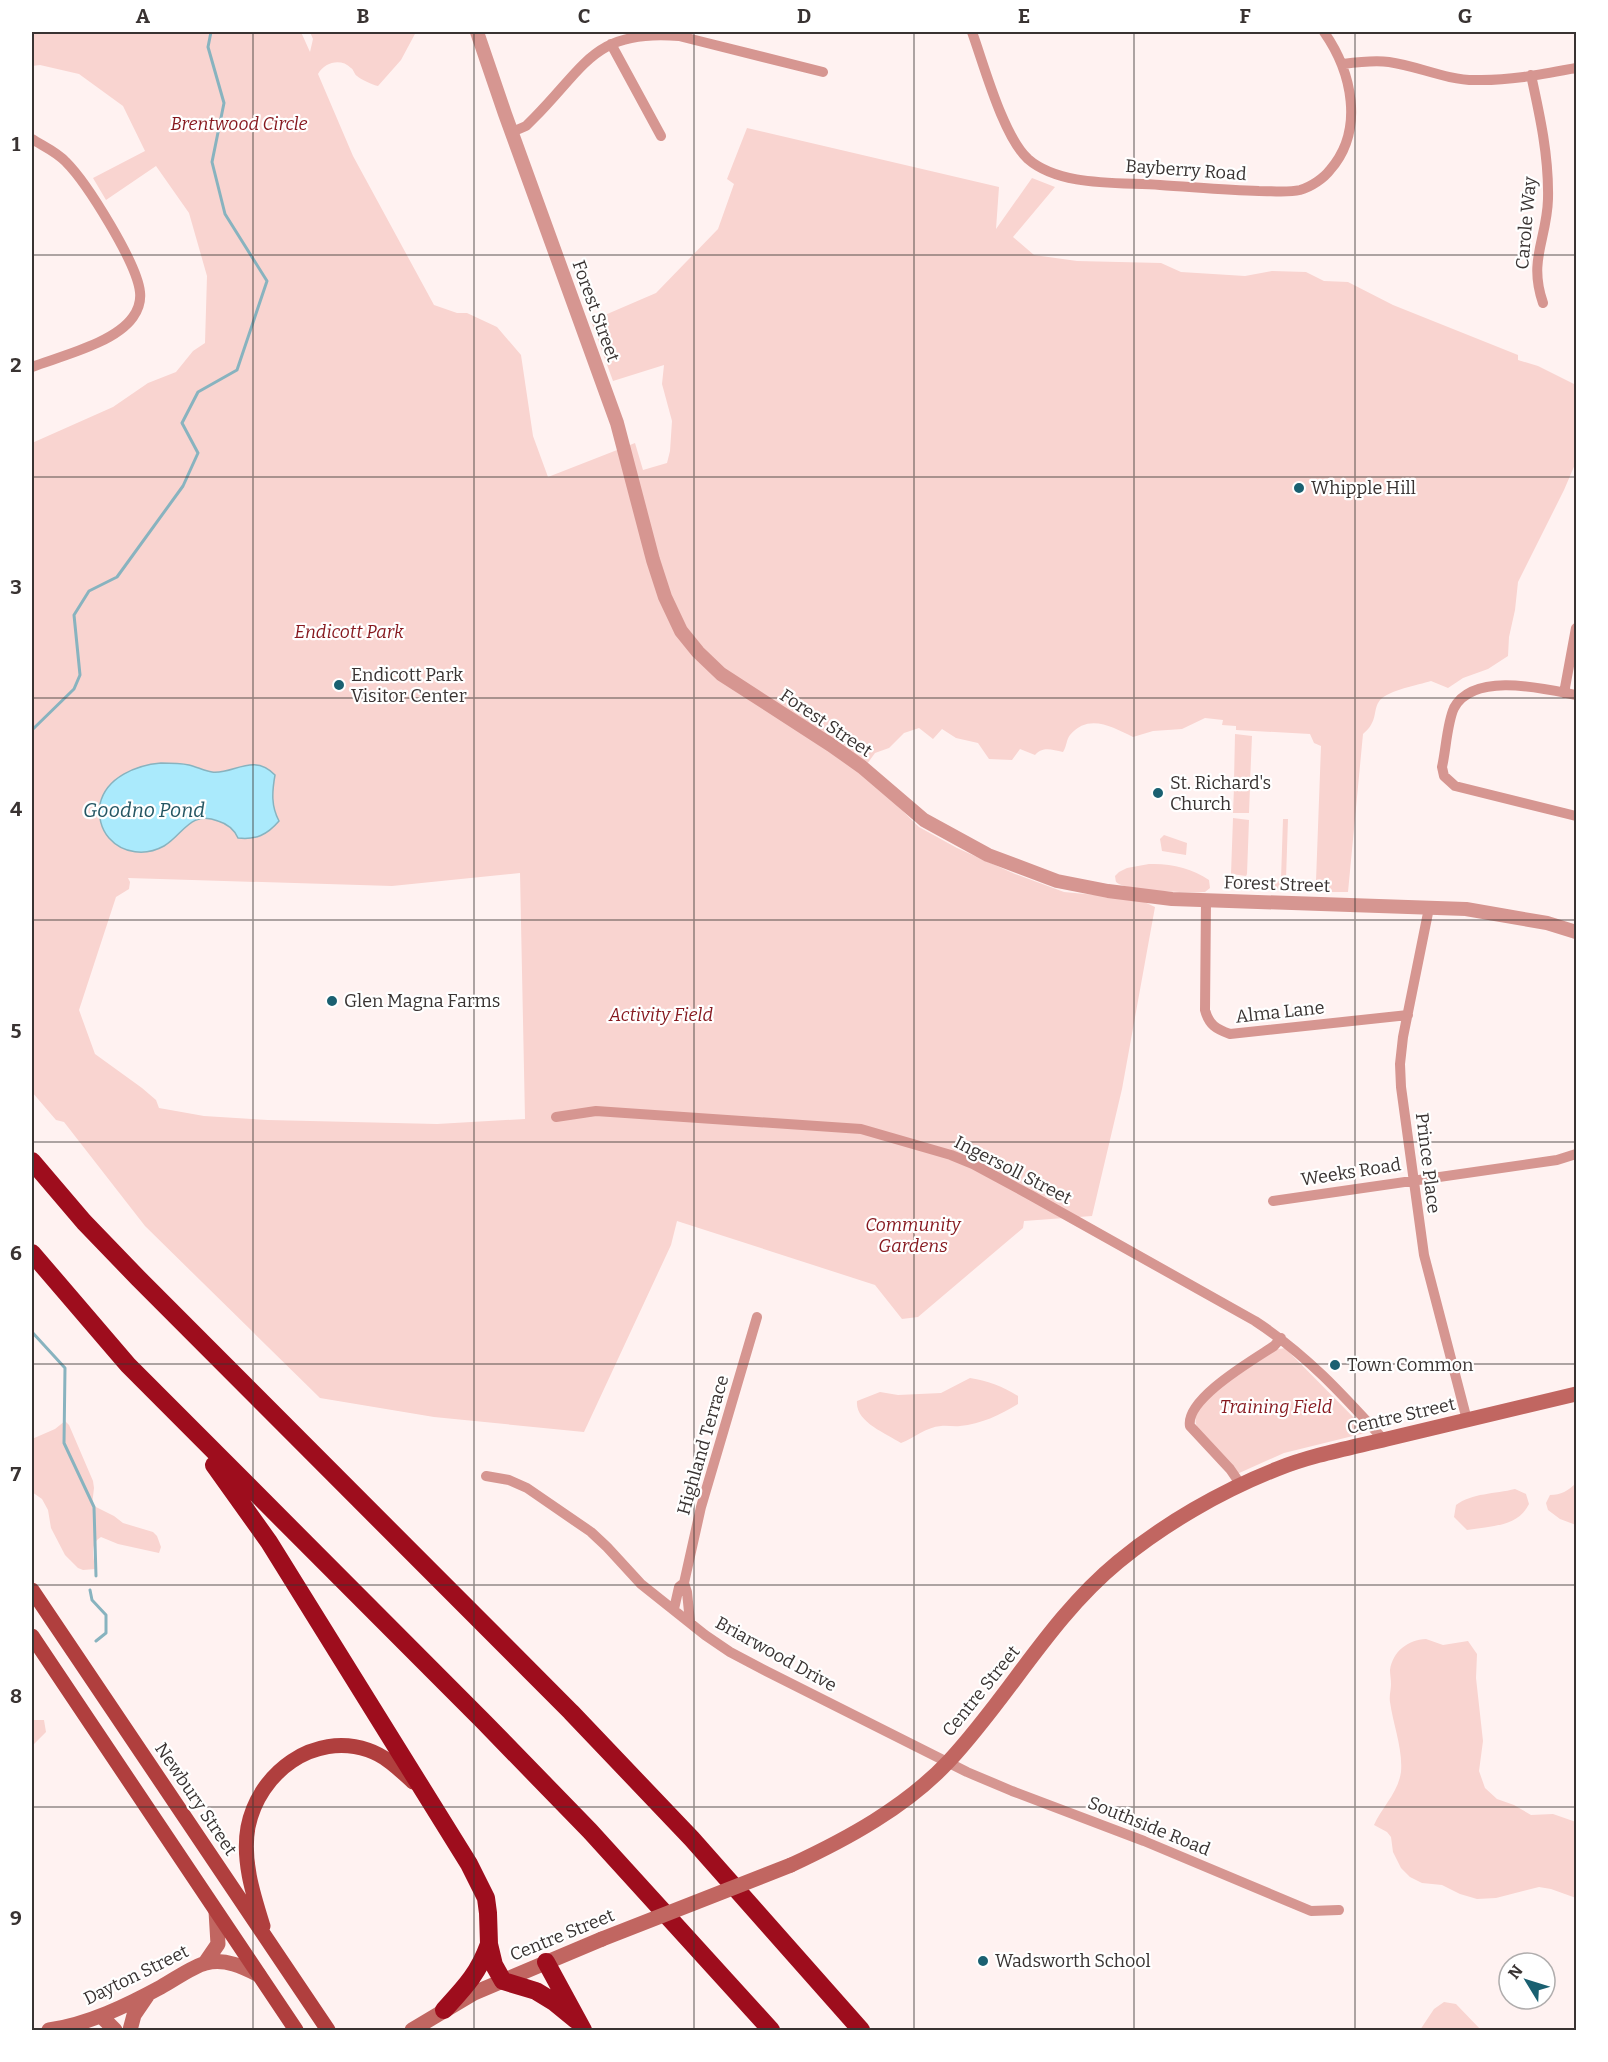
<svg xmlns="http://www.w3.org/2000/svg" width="1608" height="2062" font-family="Bitter,serif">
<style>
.green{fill:#f9d4d0;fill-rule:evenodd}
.water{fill:#aaeafc;stroke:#88b3bf;stroke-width:1.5}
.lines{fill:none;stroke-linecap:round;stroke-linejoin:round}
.stream{stroke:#88b3bf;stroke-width:3}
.minor{stroke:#d69691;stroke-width:10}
.tertiary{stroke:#d69691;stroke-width:14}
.secondary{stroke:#c16661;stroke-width:15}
.primary{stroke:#b03f3e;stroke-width:15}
.motorway{stroke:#9e0d1d;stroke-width:18}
.secondary-bridge{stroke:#c16661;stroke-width:15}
.grid{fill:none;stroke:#393332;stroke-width:1.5;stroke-opacity:0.55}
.poi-dot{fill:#1a6071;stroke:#fff;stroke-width:2}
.labels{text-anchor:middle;stroke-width:4.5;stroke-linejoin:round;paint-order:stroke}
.park-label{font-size:18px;font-style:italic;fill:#86181e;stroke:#fff}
.street-label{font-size:18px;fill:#393332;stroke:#fff}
.poi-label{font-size:18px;fill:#393332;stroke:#fff;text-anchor:start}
.water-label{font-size:20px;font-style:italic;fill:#245663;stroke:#fff}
.neatline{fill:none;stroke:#393332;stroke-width:2}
.grid-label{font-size:20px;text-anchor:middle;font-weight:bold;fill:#393332}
</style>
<rect width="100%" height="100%" fill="#fff2f1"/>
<path class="green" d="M32,32h269l9,20 3,-13 -3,-7h106l-15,28 -23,26c-5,-1 -18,-7 -21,-10 -3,-2 -3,-6 -6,-8 -10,-10 -26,-6 -33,6l35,82 81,149 23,8h10l30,14 24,28 12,81 15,41 87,-34 8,27 24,-7 3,-12 2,-30 -10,-37 2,-19 -51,16 -22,-60 65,-28 62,-64 16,-45 -7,-5 20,-51 252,59 -3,42 36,-51 23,9 -42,50 21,18 43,6 84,2 20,9 64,4 27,-5 34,1 18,9 24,1 45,23 125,50v5l20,6 38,19v77l-12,28 -46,92 -3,28 -6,27 -1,19 -20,13 -25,9 -15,10 -17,-7c-13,4 -42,9 -51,19 -8,10 -1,21 -17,34l-15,158h-41l-2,-3 1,-4 4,-4h6l5,-135 -7,-3 -4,-9 -74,-4v-4l-14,-1 1,-5 -18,-2 -23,11 -29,2 -20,6c-21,-10 -44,-24 -63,-2 -4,5 -3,11 -7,17 -11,-2 -20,-6 -28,3l-15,-6 -8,11 -23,-1 -11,-16 -22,-5 -14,-9 -9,10 -14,-11 -15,5 -15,15 -14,5 -13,18 57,56 38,21 58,26 49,18 74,7 17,8 -33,182 -30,127 -68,5 -1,7 -105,89 -16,2 -27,-34 -198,-64 -6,24 -87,187 -150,-15 -114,-19 -175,-172 -81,-104 -8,-2 -24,-28v-649l81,-36 35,-24 28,-11 17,-21 12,-8 2,-67 -18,-63 -33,-47 -50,34 -13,-22 52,-27 -22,-45 -44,-32 -39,-9 -8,1zM520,873l5,246 -88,5 -169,-4 -64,-4 -45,-8 -3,-8 -14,-12 -47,-34 -16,-44 37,-113 13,-8 1,-7 -2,-4 264,8z
M1235,734l17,2 -2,47 -16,-2z
M1234,787h16l-1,26h-16z
M1233,818l16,2 -2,54 -1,2 -15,-2z
M1283,819h5l-2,60h-5z
M1164,835l23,8 -1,12 -24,-4 -2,-12z
M1149,864c21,-1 43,4 60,16l1,8 -5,4c-16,1 -73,-1 -86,-8 -4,-2 -3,-3 -4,-8l4,-4 8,-4z
M1234,879l26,2 3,6 -2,2 -21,-2 -5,-3z
M1275,881h18l2,4 1,6 -26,-2v-4z
M1285,1348l79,80 1,5 -81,20 -47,21c-10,-11 -38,-38 -41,-50 -7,-23 60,-61 77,-74z
M970,1378c19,3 32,8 48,18v8c-18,11 -37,20 -58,22 -6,1 -13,-1 -19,0 -15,1 -27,12 -40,17 -15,-10 -46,-21 -44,-42l23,-9 18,3 43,-2z
M65,1421l4,4 24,56 1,7 -2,17 22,11 9,7 30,9 4,4 4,11 -2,6 -41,-9 -17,-7c-12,7 -7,20 -6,32l-12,1 -5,-2 -13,-13 -14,-27 -3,-18 -6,-11 -10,-7v-53l23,-10z
M1576,1483v42l-16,-6 -12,-9 -2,-7 4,-8c11,0 18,-4 26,-12z
M1515,1489l11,5 3,10c-11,23 -39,22 -62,26l-13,-13 2,-12c16,-12 39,-11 59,-16z
M1426,1639l17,6 25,-4 9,13 -1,24 7,63 -4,30 6,17 12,11 17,6 17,10 22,-1 23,8v76l-25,-9 -12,-2 -43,11 -19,1 -17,-5 -18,-9 -20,-2 -12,-6 -9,-9 -8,-16 -2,-15 -4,-5 -13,-7c8,-18 24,-32 27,-53 2,-23 -8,-48 -11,-70 -1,-6 1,-12 1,-18 0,-5 -1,-9 -1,-14 3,-19 18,-30 36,-31z
M33,1720h11l2,12 -14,14z
M1444,2002l12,2 25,26h-61l14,-21z"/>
<path class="water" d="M161,763c9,0 19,0 28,2 8,2 16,6 23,7 21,3 41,-20 63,3 -3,17 -4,31 4,46 -12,14 -23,19 -41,17 -4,-9 -10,-14 -20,-17 -28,-11 -35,14 -54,25 -18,10 -41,8 -55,-8 -8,-9 -11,-22 -9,-34 6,-27 37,-39 61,-41z"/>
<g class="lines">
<path class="stream" d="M32,730l42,-41 6,-14 -6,-60 15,-24 28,-14 66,-91 15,-33 -16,-30 16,-31 39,-22 30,-89 -42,-67 -13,-52 12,-59 -16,-56 3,-15
M32,1332l33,36 -1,75 30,64 2,69
M90,1590l2,10 14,15v18l-10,8"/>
<path class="minor" d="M972,32c12,33 31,104 56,127 32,28 92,23 132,26 33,2 66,5 99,6 14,0 28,2 41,-1 11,-3 24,-12 30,-20 35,-40 22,-98 -6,-138
M611,44l50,92
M1343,64c15,-2 31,-4 46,-2 29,4 57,18 86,18 34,1 69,-6 101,-12
M1531,75c9,41 18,82 17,124 -1,40 -20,61 -5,104
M512,132l14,-6 8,-8c52,-52 60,-89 145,-82l144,36
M32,139c11,7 25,13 34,23 21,21 71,101 74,130 1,9 -2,18 -7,25 -18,26 -72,39 -101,50
M1564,693l12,-65
M1576,695c-31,-6 -102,-24 -122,13 -7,15 -8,42 -12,59l2,9 11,10 121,30
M1206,900l-1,110c4,15 11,19 25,24l178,-19
M1429,908l-26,129 -3,27 1,23 23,168 43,165
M556,1117l40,-6 265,18 90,26 22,9 59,32 223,125c52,34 88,74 129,119
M1273,1201l284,-41 19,-6
M486,1476l23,4 18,8 64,44 16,15 34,37 64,51 25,17 36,19 201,101 45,19 132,50 167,70 28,-1
M1241,1485l-11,-16 -40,-43c-5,-27 63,-66 84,-80l7,-8
M684,1583l3,9 3,30
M674,1609l5,-22 5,-4 17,-76 56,-190"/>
<path class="tertiary" d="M477,32l28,82 112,309 36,137 12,37 16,34 17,21 23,22 110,71 31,22 62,53 64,35 69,26 51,10 64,8 294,10 81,14 29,9"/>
<path class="secondary" d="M791,1865c56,-26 115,-58 158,-104 59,-63 101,-143 169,-199 46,-38 103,-71 159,-93 35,-14 73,-21 110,-30 63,-15 126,-30 189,-45
M205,1963l13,-19 -2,-33
M101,2016l14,14
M49,2030c40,-6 77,-24 112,-43 13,-7 32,-21 45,-24 19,-5 37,4 53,12
M130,2030l4,-15 13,-19
M412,2030l62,-37 128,-54"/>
<path class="primary" d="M32,1590l296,440
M32,1636l264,394
M263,1926c-10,-32 -21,-66 -15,-99 11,-55 66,-95 120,-77 18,6 31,19 45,32"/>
<path class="motorway" d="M32,1161l52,61 54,56 433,434 121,127 169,191
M32,1253l96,112 356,357 106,109 181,199
M214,1465l55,77 200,322 17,34 2,15 1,31 5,21 9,16 33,10 18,11 22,18
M546,1962l37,68
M444,2010c21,-23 34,-36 45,-66"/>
<path class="secondary-bridge" d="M602,1939l189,-74"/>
</g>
<path class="grid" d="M253,32v1998M474,32v1998M694,32v1998M914,32v1998M1134,32v1998M1355,32v1998M32,255h1544M32,477h1544M32,698h1544M32,920h1544M32,1142h1544M32,1364h1544M32,1585h1544M32,1807h1544"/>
<g class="poi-dot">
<circle cx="1299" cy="488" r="6"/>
<circle cx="339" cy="685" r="6"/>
<circle cx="1158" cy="793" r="6"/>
<circle cx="332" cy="1001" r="6"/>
<circle cx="1335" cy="1365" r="6"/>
<circle cx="983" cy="1961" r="6"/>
</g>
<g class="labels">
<g class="park-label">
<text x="239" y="130">Brentwood Circle</text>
<text x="349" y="638">Endicott Park</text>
<text x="661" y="1021">Activity Field</text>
<text x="913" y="1231">Community<tspan x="913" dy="21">Gardens</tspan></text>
<text x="1276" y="1413">Training Field</text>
</g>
<g class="street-label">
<text transform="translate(1186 170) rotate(4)" y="6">Bayberry Road</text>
<text transform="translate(1526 223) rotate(-85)" y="6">Carole Way</text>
<text transform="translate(596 311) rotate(70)" y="6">Forest Street</text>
<text transform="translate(826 723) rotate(34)" y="6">Forest Street</text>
<text transform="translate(1277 884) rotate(2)" y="6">Forest Street</text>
<text transform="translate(1280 1012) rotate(-6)" y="6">Alma Lane</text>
<text transform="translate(1428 1163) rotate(83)" y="6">Prince Place</text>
<text transform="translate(1013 1170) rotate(27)" y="6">Ingersoll Street</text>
<text transform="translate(1351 1172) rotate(-9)" y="6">Weeks Road</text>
<text transform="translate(1401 1416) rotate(-13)" y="6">Centre Street</text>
<text transform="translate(703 1445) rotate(-74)" y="6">Highland Terrace</text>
<text transform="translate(776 1654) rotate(29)" y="6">Briarwood Drive</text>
<text transform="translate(981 1691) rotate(-51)" y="6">Centre Street</text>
<text transform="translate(196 1799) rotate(56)" y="6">Newbury Street</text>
<text transform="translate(1149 1826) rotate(22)" y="6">Southside Road</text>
<text transform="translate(562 1935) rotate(-22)" y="6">Centre Street</text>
<text transform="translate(136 1975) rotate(-26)" y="6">Dayton Street</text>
</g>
<g class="poi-label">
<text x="1311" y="494">Whipple Hill</text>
<text x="351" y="681">Endicott Park<tspan x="351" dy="21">Visitor Center</tspan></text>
<text x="1170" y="789">St. Richard's<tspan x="1170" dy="21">Church</tspan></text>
<text x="344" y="1007">Glen Magna Farms</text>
<text x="1347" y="1371">Town Common</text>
<text x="995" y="1967">Wadsworth School</text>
</g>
<g class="water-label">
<text x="144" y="817">Goodno Pond</text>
</g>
</g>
<rect width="1608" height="2062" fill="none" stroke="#ffffff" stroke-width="66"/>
<g transform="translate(1527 1981) rotate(308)"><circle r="28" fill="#ffffff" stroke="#b0adad" stroke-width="1.5"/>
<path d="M0-4.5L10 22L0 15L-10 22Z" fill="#1a6071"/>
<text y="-9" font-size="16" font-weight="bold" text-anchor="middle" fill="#393332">N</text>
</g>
<rect x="33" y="33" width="1542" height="1996" class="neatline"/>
<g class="grid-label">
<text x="143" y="23">A</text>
<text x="363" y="23">B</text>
<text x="584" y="23">C</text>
<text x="804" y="23">D</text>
<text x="1024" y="23">E</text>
<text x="1245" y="23">F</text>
<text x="1465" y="23">G</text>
<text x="16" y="151">1</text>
<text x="16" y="372">2</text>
<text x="16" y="594">3</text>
<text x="16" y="816">4</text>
<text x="16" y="1038">5</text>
<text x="16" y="1260">6</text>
<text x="16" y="1481">7</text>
<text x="16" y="1703">8</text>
<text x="16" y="1925">9</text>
</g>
</svg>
